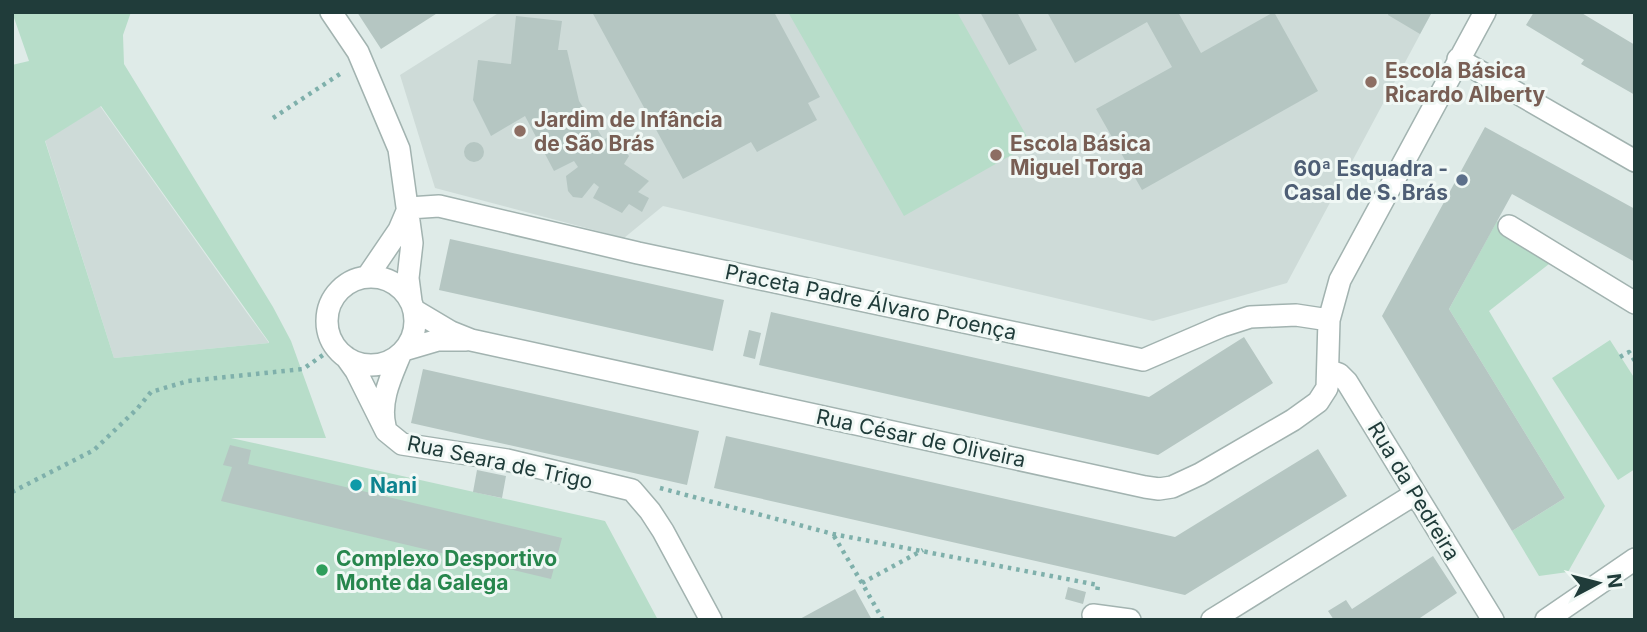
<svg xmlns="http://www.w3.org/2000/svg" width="1647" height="632" viewBox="0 0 1647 632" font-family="Inter,sans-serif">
	<rect width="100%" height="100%" fill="#dfebe8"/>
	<path fill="#cedbd8" d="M500,12H1432L1287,283L1153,321L663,206L624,238L435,188L400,75Z
		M100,106L247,313L269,343L114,358L45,140Z"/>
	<path fill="#b7ddc9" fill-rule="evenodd" d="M12,12H131L123,35L124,64L273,307L291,341L326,438H231L605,521L658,620H12V65L29,61ZM101,106L269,342V343L114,358L45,141Z
		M788,12H957L1031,144L904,216Z
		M1497,221L1558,257L1489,311L1605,506L1568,572L1539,576L1512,531L1565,498L1449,309Z
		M1610,340L1635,379V469L1618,480L1552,378Z"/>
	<path fill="#b5c6c2" d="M357,12H439L381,49Z
		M592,12H774L820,97L808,103L817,120L757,152L751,142L683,179Z
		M980,12H1017L1037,50L1009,65Z
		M1047,12H1178L1201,53L1274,12L1318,91L1142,190L1096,109L1172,67L1147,22L1075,63Z
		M1389,12H1432L1420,34L1388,15Z
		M1534,12H1580L1635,45V95L1581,64L1584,60L1526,25Z
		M516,16L562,21L558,50H567L579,101L604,140L611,134L629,156L624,164L649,181L638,192L649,198L642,212L629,204L622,213L593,198L599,187L594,183L582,198L573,197L568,191L566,176L578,167L574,161L554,171L525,116L491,136L473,100L478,60L511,64Z
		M1485,127L1635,209V262L1512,194L1449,309L1565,498L1512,531L1382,316Z
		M464 152a10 10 0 1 1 20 0a10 10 0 1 1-20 0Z
		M450,239L724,300L713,351L439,290Z
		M771,312L1149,397L1244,337L1273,383L1158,455L759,365Z
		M749,330L761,333L755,359L743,356Z
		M423,369L699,431L687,485L411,423Z
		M726,436L1175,537L1318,449L1347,496L1185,595L714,488Z
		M230,445L251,450L248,464L562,538L551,579L221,501L232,467L223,465Z
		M477,470L506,476L502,498L473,492Z
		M1433,556L1457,593L1417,620H1334L1328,611L1346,600L1352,609Z
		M1068,587L1086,592L1083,604L1065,599Z
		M855,589L872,620H798Z"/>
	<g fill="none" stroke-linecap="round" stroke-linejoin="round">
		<defs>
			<path id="minor" d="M331,12L358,52L399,149L412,243L408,278L411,301
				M1458,59L1635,161
				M409,208L439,206L638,253L1143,360L1222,326L1250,317L1296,315L1329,320
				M1509,226L1635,303
				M367,277L399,230L408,209
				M327 321a44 44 0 1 1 88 0a44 44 0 1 1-88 0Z
				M414,310L451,332L471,340L1145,487L1159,489L1172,487L1200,474L1293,420L1318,402L1327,388L1329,320L1340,280L1485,12
				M404,350L438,340H466
				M346,357L356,371L386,431L402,444L507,460L632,490L650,511L663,531L711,620
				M1328,370L1339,374L1347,382L1493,620
				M385,426C379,401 391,377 400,355
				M1093,615L1130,620
				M1212,620L1415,494
				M1546,620L1635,559"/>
		</defs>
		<use href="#minor" stroke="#a2b3b0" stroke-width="24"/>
		<path stroke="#7fb0ab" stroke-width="4.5" stroke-dasharray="3.5 5" stroke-linecap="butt" d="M273,118L343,72
			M1620,357L1629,352L1635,361
			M660,488L833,534L1098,585L1097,593
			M12,492L94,450L137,409L151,392L188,381L303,369L323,355
			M834,536L862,583
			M883,620L862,583L923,550"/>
		<use href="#minor" stroke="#fff" stroke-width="21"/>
	</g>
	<g fill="#8d6e63" stroke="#f0f8f5" stroke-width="2.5">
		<circle cx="1371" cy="82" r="7"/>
		<circle cx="520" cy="131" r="7"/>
		<circle cx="996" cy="155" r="7"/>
	</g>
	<circle fill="#5c6f8a" stroke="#f0f8f5" stroke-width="2.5" cx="1462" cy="180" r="7"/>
	<circle fill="#0f9aa8" stroke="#f0f8f5" stroke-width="2.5" cx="356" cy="485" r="7"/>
	<circle fill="#2e9e5b" stroke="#f0f8f5" stroke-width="2.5" cx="322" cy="570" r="7"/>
	<g text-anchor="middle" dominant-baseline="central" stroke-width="6" stroke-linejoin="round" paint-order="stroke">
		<g font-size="21" font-weight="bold" fill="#785e54" stroke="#f0f8f5" text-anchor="start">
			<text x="1385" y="70">Escola Básica<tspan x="1385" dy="24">Ricardo Alberty</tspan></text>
			<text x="534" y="119">Jardim de Infância<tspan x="534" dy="24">de São Brás</tspan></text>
			<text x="1010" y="143">Escola Básica<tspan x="1010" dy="24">Miguel Torga</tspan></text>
		</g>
		<g font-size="21" font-weight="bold" fill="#4e5e75" stroke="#f0f8f5" text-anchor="end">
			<text x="1448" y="168">60ª Esquadra -<tspan x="1448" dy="24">Casal de S. Brás</tspan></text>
		</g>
		<g font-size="21" fill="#203c3a" stroke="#f0f8f5">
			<text transform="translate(871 302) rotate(12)">Praceta Padre Álvaro Proença</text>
			<text transform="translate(921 438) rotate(12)">Rua César de Oliveira</text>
			<text transform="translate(500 462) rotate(12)">Rua Seara de Trigo</text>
			<text transform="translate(1414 491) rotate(59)">Rua da Pedreira</text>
		</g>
		<g font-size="21" font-weight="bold" fill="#0d838f" stroke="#f0f8f5" text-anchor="start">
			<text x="370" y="485">Nani</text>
		</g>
		<g font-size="21" font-weight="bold" fill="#27864d" stroke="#f0f8f5" text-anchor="start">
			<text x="336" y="558">Complexo Desportivo<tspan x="336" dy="24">Monte da Galega</tspan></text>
		</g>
	</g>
	<rect width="1647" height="632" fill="none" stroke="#203c3a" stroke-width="28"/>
	<g transform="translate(1598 583) rotate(83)" stroke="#f0f8f5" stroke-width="5" paint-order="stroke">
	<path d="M0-5L12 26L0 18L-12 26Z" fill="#203c3a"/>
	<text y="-10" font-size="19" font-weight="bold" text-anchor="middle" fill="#203c3a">N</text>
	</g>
</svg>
